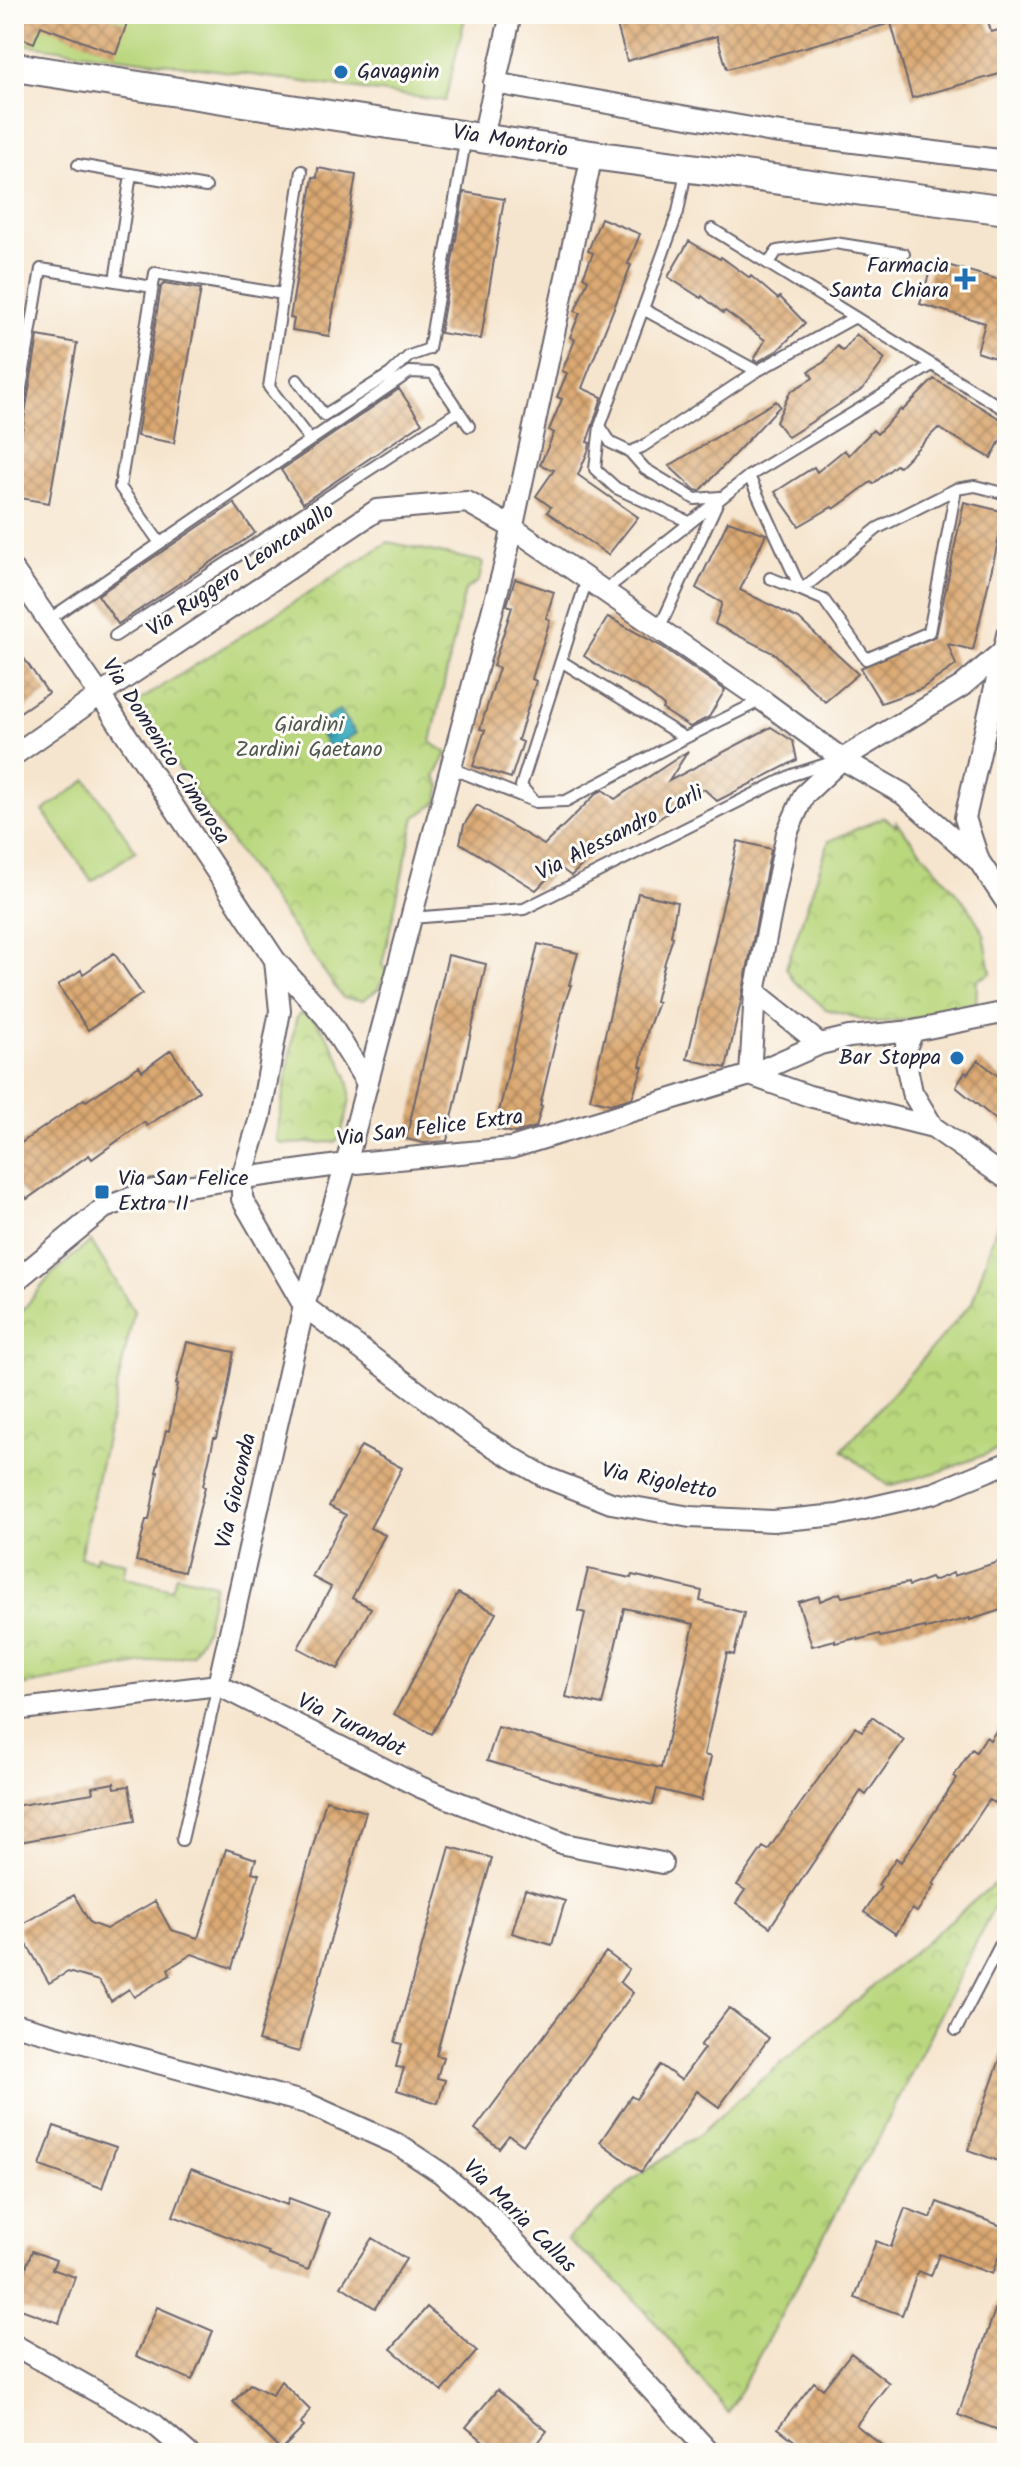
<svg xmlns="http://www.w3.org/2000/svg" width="1021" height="2467" viewBox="0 0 1021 2467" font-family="Kalam,sans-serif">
	<defs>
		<pattern id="park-crowns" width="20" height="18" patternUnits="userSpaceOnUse" patternTransform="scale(2)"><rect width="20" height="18" fill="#b9d77d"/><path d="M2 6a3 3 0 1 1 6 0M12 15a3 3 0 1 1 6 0" fill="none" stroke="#9fb86d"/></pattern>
		<pattern id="water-ripples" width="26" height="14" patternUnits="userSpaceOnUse" patternTransform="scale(2)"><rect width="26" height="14" fill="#3daabd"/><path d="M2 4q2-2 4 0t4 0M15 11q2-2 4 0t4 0" fill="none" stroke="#338a9b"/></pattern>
		<pattern id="building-cross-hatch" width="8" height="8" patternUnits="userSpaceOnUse" patternTransform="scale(2)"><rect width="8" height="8" fill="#dba972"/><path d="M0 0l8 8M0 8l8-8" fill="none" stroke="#b1895f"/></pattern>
	</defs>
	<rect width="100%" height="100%" fill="#fdfcf7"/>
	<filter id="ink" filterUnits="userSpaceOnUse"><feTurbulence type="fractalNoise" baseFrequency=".0125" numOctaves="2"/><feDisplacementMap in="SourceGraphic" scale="16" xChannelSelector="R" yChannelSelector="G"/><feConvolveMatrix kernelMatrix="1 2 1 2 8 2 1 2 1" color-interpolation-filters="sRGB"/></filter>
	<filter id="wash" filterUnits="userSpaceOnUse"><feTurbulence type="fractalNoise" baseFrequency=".006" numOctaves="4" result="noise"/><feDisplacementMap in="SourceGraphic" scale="32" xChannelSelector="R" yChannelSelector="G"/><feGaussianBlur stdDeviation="1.8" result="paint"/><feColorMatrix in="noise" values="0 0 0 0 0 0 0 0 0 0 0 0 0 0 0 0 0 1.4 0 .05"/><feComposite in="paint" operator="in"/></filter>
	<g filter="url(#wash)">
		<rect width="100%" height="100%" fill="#f6e5ce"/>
		<path fill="url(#park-crowns)" stroke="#6e7c5c" stroke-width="2" d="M388,542L483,562L479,581L465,590L431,742L447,753L435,777L441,786L437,803L415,817L382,965L387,972L378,989L363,1000L343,998L133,705Z
			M884,817L896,826V822L968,906L984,934L991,973L977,980L976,1011L876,1023L826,1009L793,980L786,968L829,841Z
			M308,1013C325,1030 351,1070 350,1095C350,1109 343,1125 340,1138L334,1142L283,1144L277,1140V1134L296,1019L300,1014Z
			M1007,1211V1446L945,1470L888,1486L842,1450L972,1303L997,1225Z
			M91,1241L134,1311L80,1557L95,1561L97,1556L126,1563L123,1577L172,1589L176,1575L215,1584L205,1631L192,1654L21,1686L14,1682V1321L51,1275Z
			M1007,1873V1880L877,2142L863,2163L728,2413L655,2322L622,2286L567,2239L633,2180L701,2133L732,2105Z"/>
		<path fill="#b9d77d" stroke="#6e7c5c" stroke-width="2" d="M14,14H466L445,101L14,43Z
			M87,780L136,851L92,881L43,811Z"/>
		<path fill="url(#water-ripples)" stroke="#30667c" stroke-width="2" d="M339,710L356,733L331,750L315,727Z"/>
		<g id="blocks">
			<path fill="url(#building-cross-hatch)" d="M14,14H102L127,23L116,54L41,26L34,43L14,35Z
				M614,14H986L991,32L1007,28V72L912,98L891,23L727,69L717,36L627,61Z
				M318,168L356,175L329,336L292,330L294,319L290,318L313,177L317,178Z
				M464,192L504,199L481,339L440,333Z
				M601,218L640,234L628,264L631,265L582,388L602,397L587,442L590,443L589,449L578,475L638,517L608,555L547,512L551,507L536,496L554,470L540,465L554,433L549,430L562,399L557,397L567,373L562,371L575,340L570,337L580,313L575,311L588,280L583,277L593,253L588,251Z
				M689,241L720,259L721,257L750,278L751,276L778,299L780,297L805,323L778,350L757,362L754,360L765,340L725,311L723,313L702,296L701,298L668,277Z
				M933,261L1007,282V362L977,352L985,323L920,304Z
				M164,283L201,289L174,443L137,436L161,287Z
				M856,334L885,359L863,389L788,437L776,422L790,392L813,378L809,371L824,362L837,346L843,351Z
				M38,336L77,343L49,503L14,497V454L17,437L22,431Z
				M934,379L1007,423V428L991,458L938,428L899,467L896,465L873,484L871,482L834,509L832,507L799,526L775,492L814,467L817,472L844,450L849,455L873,430L877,434L901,409L902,411Z
				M399,389L422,423L303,503L281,470Z
				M776,401L780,406L700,491L695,490L669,466Z
				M964,502L1005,512L973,650L948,644L956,665L921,689L881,703L860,668L936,636Z
				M234,503L255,533L118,624L98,595Z
				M728,521L766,534L740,590L799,619L858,674L825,702L775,654L715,624L722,603L696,588Z
				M515,579L554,592L546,618L550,620L532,679L536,681L518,740L523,742L511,778L473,766L485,730L480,729L499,668L493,666L512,607L507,605Z
				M608,617L661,646L725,690L709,717L690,727L662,709L664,706L644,690L609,673L584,656Z
				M14,644L48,693L14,716Z
				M771,727L793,741L797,760L717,801L704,789L639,832L626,822L571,876L559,867L536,890L460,843L464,825L477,805L544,845L597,793L603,790L615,799L688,751L669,781Z
				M738,841L771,849L741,1001L726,1068L687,1059Z
				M638,893L677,902L671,936L673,937L665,962L655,1001L658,1002L648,1029L640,1066L643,1067L632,1098L610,1104L590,1099Z
				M538,944L578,953L569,985H571L564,1005L540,1106H542L536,1127L515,1133L495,1129Z
				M114,953L142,994L88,1030L58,985L81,970L83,974Z
				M448,955L486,964L447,1141L424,1143L406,1139Z
				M171,1050L199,1091L147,1126L144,1122L92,1159L89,1155L27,1199L14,1181V1148L84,1099L86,1101L139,1066L142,1071Z
				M978,1060L1007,1083V1129L956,1087L965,1072L967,1074Z
				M187,1342L234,1352L226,1398L216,1438H214L203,1486L205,1487L184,1572L136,1561L146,1520H149L158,1472H156L166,1430L169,1431L178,1384H176Z
				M361,1446L402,1468L370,1528L385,1535L352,1598L371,1608L338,1669L298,1648L331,1587L312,1577L346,1515L329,1506Z
				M1007,1559V1608L970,1620V1618L926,1629L925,1627L880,1637L879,1634L858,1640L857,1638L835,1643V1640L812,1646L798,1602L819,1596L820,1601L840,1593L842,1597L908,1583L909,1586L931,1578L933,1581L953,1573L954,1576Z
				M588,1569L631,1578L632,1575L702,1591L700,1601L744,1613L734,1655L727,1653L704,1755L711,1757L701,1800L657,1789L653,1805L573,1786L487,1761L498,1727L584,1751L661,1768L694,1624L624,1608L602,1705L566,1697L585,1613L578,1611Z
				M458,1593L496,1613L432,1734L394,1714Z
				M1007,1715V1784L994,1803L989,1800L933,1884L935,1885L917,1912L912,1909L896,1934L864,1912L881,1887L878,1885L896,1858L901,1862L957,1778L954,1776L972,1749L976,1752L986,1737L990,1740Z
				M872,1717L904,1740L866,1795L861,1791L770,1927L736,1903L745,1890L737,1885L763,1847L768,1850L855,1727L862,1731Z
				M114,1783L115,1788L129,1786L135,1821L14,1843V1806L93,1793L92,1787Z
				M326,1800L366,1812L299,2052L258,2041Z
				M450,1847L492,1858L436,2055L443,2057L437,2078L445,2080L438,2103L397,2090L404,2068L396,2067L402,2044L395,2042Z
				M226,1849L256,1859L252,1872L259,1874L232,1968L192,1954L168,1969L170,1975L134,1997L129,1989L111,2001L99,1981L68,1972L49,1983L17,1927L74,1895L90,1923L106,1929L155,1901L171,1930L198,1938Z
				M525,1889L565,1901L552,1945L512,1933Z
				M606,1952L629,1969L620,1982L633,1993L523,2145L509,2135L499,2148L475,2129Z
				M729,2008L769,2038L719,2107L697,2091L641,2172L600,2142L631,2096L636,2099L660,2065L681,2080L704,2048L700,2046Z
				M1004,2048H1007V2164L968,2150Z
				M54,2126L116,2147L102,2188L40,2166Z
				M191,2169L287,2205L289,2198L329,2213L308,2270L268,2255L269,2252L173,2216Z
				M937,2202L1007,2228V2234L992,2274L939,2254L931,2276L918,2271L902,2315L855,2298L876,2241L891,2247L905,2208L931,2218Z
				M372,2238L406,2259L375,2308L341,2286Z
				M32,2251L56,2260L52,2269L75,2277L59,2323L15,2307L22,2289L18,2288Z
				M1005,2282L1007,2283V2416L1001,2431L958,2415Z
				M157,2307L213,2331L192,2380L136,2356Z
				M427,2307L477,2351L442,2392L391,2349Z
				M851,2353L889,2383L856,2425L892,2453H810L778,2428L814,2382L823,2389Z
				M281,2381L310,2410L301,2424L304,2427L281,2450L233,2402L250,2384L272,2395Z
				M497,2390L547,2431L530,2453H498L466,2427Z"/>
		</g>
	</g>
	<g filter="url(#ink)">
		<use href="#blocks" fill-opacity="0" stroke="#6c666e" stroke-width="2"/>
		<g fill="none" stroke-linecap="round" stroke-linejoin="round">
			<defs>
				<path id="lane" d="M78,165L206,187
					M302,171L269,387L310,440
					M686,171L678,212L643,309L757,371L855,317
					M712,229L1007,411
					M769,263L777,251L835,243L904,254
					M115,281L131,174
					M643,309L600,426L611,443L630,452L642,447L757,371
					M297,380L324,415L390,374L409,356L429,349L466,136
					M600,426L595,469L616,488L689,522
					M14,430L41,269L153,287
					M630,452L645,469L695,499L720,497L659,629
					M749,476L801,590L824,600L866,659L929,632L956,489L975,486L1007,494
					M160,543L120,487L155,273L283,294
					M770,578L801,590L878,528L956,489
					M604,591L749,476L932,365
					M48,620L410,372L433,373L469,426
					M115,636L459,411
					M561,661L685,738
					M451,768L536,802L566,801L685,738L762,700
					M534,801L521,786L587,579
					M411,918L524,909L792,775L832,762
					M182,1840L218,1685
					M956,2030L1007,1932"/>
				<path id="street" d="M494,83L773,132L1007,161
					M483,137L511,14
					M14,571L100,695L275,960L326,1017L367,1083
					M14,755L100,695L377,510L467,502L513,528L762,700L842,759L903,794L979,861L1007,903
					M979,861L965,818L1007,635
					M275,960L280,1011L260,1118L242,1177V1199L304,1306L476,1436L545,1477L611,1503L690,1517L773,1521L838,1515L934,1493L1007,1463
					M755,992L820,1044
					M913,1031L904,1053L912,1092L933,1127
					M750,1075L755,992L787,833L804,795L842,759L962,686L1003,651
					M750,1075L809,1096L933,1127L1007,1179
					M14,1282L104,1208L149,1191L346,1164L511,1148L750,1075L820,1044L849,1037L913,1031L1007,1012
					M218,1685L304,1306L346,1164L505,563L592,155
					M14,1710L218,1685L420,1787L564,1844L662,1863
					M14,2024L306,2103L397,2144L441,2173L488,2213L710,2453
					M14,2345L154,2424L188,2453"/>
				<path id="secondary" d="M14,67L592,155L1007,210"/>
			</defs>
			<use href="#lane" stroke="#6c666e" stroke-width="14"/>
			<use href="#street" stroke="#6c666e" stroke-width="24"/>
			<use href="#secondary" stroke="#6c666e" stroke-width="32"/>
			<use href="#lane" stroke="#fff" stroke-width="10"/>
			<use href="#street" stroke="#fff" stroke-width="20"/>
			<use href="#secondary" stroke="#fff" stroke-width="28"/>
		</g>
	</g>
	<g fill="#1f6fb2" stroke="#fdfcf7" stroke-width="3">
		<circle cx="341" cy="72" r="8"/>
		<path d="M961 267h8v8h8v8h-8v8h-8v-8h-8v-8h8z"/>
		<circle cx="957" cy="1058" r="8"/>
		<rect x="94" y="1184" width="16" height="16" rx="4"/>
	</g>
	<g text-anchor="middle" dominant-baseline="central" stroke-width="6" stroke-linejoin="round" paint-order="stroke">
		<g font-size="22" fill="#22223b" stroke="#fdfcf7" text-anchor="start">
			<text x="357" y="72">Gavagnin</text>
			<text x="949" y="266" text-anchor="end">Farmacia<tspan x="949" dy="25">Santa Chiara</tspan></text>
			<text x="941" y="1058" text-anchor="end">Bar Stoppa</text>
			<text x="118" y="1179">Via San Felice<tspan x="118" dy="25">Extra II</tspan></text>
		</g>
		<g font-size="22" fill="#22223b" stroke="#fdfcf7">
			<text transform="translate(510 142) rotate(9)">Via Montorio</text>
			<text transform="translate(241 571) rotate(-34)">Via Ruggero Leoncavallo</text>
			<text transform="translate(165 752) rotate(57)">Via Domenico Cimarosa</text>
			<text transform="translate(620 834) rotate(-27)">Via Alessandro Carli</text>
			<text transform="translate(430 1129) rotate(-7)">Via San Felice Extra</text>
			<text transform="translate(659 1482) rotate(11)">Via Rigoletto</text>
			<text transform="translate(237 1491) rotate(-77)">Via Gioconda</text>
			<text transform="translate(351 1726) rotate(26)">Via Turandot</text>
			<text transform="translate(519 2217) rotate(45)">Via Maria Callas</text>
		</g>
		<g font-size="22" fill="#4f584f" stroke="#fdfcf7">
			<text x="309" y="725">Giardini<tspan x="309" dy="25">Zardini Gaetano</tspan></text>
		</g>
	</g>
	<rect width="1021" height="2467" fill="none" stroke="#fdfcf7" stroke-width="48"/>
</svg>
